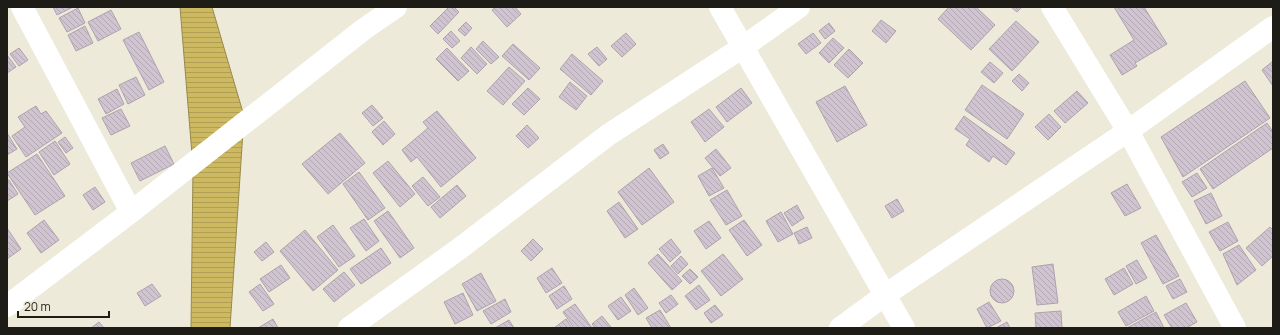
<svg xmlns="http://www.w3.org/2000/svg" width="1280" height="335" viewBox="0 0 1280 335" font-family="Manrope,sans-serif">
	<defs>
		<pattern id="water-rules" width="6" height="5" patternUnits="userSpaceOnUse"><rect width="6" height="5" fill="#cdb961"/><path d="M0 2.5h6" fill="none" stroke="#b09e54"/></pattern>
		<pattern id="building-back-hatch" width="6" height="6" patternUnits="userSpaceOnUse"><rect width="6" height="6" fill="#d1c4d1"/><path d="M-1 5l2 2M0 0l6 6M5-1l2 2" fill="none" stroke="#b3a8b3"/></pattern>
	</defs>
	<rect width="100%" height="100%" fill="#edead9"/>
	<path fill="url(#water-rules)" stroke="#988a4b" d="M180,7H212L244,116L230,328H191L193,167Z"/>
	<path fill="url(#building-back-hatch)" stroke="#aea2ae" d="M53,7H73L57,15Z
		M449,7H454L459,12L438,34L430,26Z
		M496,7H515L521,14L507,27L492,10Z
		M949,7H976L995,25L971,50L938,19Z
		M1011,7H1022L1017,12Z
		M1114,7H1144L1167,44L1135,63L1137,66L1122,75L1110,55L1134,40Z
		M78,8L85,23L67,32L59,18Z
		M111,10L121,29L98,41L88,22Z
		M881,20L896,31L886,43L872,31Z
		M1016,21L1039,42L1012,71L989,49Z
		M466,22L472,28L465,36L458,30Z
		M829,23L835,31L825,39L819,31Z
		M85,26L93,43L76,51L68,35Z
		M451,31L460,41L452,48L443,39Z
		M139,32L164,82L149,90L123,40Z
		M626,33L636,44L622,57L611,46Z
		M813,33L821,43L806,54L798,44Z
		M833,38L844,48L829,63L819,53Z
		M483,41L499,57L491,64L476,49Z
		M513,44L540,68L529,80L502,56Z
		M471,47L487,64L477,74L461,58Z
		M597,47L607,59L599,66L588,54Z
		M19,48L28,60L19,66L10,54Z
		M447,48L469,71L458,81L436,59Z
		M849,49L863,63L848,78L834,65Z
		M572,54L603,81L591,95L560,69Z
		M7,55L16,67L7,73Z
		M1273,61V86L1262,70Z
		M990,62L1003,73L994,83L981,72Z
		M509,67L525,81L503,105L487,91Z
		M1019,74L1029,83L1022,91L1012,81Z
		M136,77L145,95L128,104L119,85Z
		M1245,81L1270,118L1183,177L1161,137Z
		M570,82L587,96L576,110L559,97Z
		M982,85L1024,114L1007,139L965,110Z
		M845,86L867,125L837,142L816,102Z
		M528,88L540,99L524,115L512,104Z
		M741,88L752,103L727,122L716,107Z
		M117,89L124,104L106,114L98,99Z
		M1077,91L1088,103L1065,123L1054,111Z
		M372,105L383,118L373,126L362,113Z
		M36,106L41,114L46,111L62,133L26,157L12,136L25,127L18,117Z
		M121,109L130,126L111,135L102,118Z
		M709,109L724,127L705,142L691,122Z
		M437,111L476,158L441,187L417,157L411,162L402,150L428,128L423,122Z
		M1049,114L1061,127L1048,140L1035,127Z
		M964,116L1015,153L1006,165L993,156L989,162L966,145L970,139L955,129Z
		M384,121L395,134L383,145L372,132Z
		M1267,123L1273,132V148L1213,189L1200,169Z
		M527,125L539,138L528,148L516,136Z
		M7,133L17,149L7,155Z
		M340,133L365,163L328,194L302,164Z
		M65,137L73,148L66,153L58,142Z
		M55,141L70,164L54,175L39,152Z
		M663,144L669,153L660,159L654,150Z
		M165,146L174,164L140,181L131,163Z
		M716,149L731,168L720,176L705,158Z
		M37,154L65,196L35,215L7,173Z
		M388,161L415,194L400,207L373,173Z
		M649,168L674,202L642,225L618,192Z
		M712,168L724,188L709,196L698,176Z
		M359,172L385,208L368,220L343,184Z
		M1197,173L1207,188L1192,197L1182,182Z
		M423,177L440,197L428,206L412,186Z
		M9,180L18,194L7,201V181Z
		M1127,184L1141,208L1125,216L1111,193Z
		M457,185L466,196L440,218L431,207Z
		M95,187L105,202L93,210L83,195Z
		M727,190L742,216L726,225L710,200Z
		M1211,193L1222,216L1206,224L1194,201Z
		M897,199L904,211L892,218L885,206Z
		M619,202L638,229L625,238L607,211Z
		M797,205L804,218L792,226L784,213Z
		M388,211L414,248L400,258L374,221Z
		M781,212L793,234L778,242L766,221Z
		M364,219L379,241L366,251L350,228Z
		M44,220L59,240L41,253L27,233Z
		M744,220L762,245L747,256L729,230Z
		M709,221L721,238L706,249L694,231Z
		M1228,222L1238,241L1220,251L1209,232Z
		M333,225L355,256L339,267L317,237Z
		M807,227L812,238L799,244L794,233Z
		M1270,227L1273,230V256L1262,266L1246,248Z
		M7,228L21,249L7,259Z
		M305,230L338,270L313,291L280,251Z
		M1156,235L1179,276L1163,284L1141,243Z
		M533,239L543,249L531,261L521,251Z
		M671,239L681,252L670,262L659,249Z
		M266,242L274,252L262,261L254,252Z
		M1239,245L1256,270L1237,285L1223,254Z
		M381,248L391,263L361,284L350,269Z
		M658,254L682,281L672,290L648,263Z
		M723,254L743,279L721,296L701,271Z
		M681,256L688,264L678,274L671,266Z
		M1137,260L1147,278L1136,284L1126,266Z
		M1053,264L1058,303L1037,305L1032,267Z
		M281,265L290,278L269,292L260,279Z
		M552,268L562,283L546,293L537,278Z
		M1124,268L1133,284L1114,295L1105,279Z
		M690,269L698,277L690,284L682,276Z
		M344,272L355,285L334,302L323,289Z
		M481,273L496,301L477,311L462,284Z
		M990 291a12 12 0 1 1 24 0a12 12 0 1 1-24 0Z
		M1180,279L1187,292L1173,299L1166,286Z
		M152,284L161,296L145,306L137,293Z
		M260,284L274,304L263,311L249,292Z
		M699,285L710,300L696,310L685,296Z
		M564,286L572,299L557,309L549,296Z
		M634,288L648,308L638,315L625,295Z
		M463,293L473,315L455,324L444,302Z
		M671,295L678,304L666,313L659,303Z
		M1146,296L1154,311L1126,326L1118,312Z
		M621,297L631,311L618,320L608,306Z
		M505,299L511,312L491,324L483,311Z
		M989,302L1001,321L987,328L977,309Z
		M1186,303L1197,322L1186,328H1172L1164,315Z
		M575,304L592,328H574L563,312Z
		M715,305L723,315L711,323L704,313Z
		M660,310L671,328H652L646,318Z
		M1061,311L1062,328H1036L1035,313Z
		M1156,312L1164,328H1127Z
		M602,316L611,327L610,328H595L592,324Z
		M273,319L278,328H258Z
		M566,319L572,328H554Z
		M509,320L514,328H495Z
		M99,322L104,328H91Z
		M1007,322L1010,328H996Z"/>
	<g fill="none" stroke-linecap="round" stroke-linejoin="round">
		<path stroke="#fff" stroke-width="22" d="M22,7L131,212
			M720,7L904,328
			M1052,7L1128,131L1235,328
			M7,306L131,212L364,29L396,7
			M349,328L459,249L608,135L743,47L799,7
			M840,328L885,295L1128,131L1273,27"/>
	</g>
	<rect width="1280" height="335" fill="none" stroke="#1e1c17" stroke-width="16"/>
	<path d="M18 311v6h91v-6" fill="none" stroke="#1e1c17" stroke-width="2"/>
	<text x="24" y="311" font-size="12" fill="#1e1c17" stroke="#edead9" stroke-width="3" paint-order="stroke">20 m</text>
</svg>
